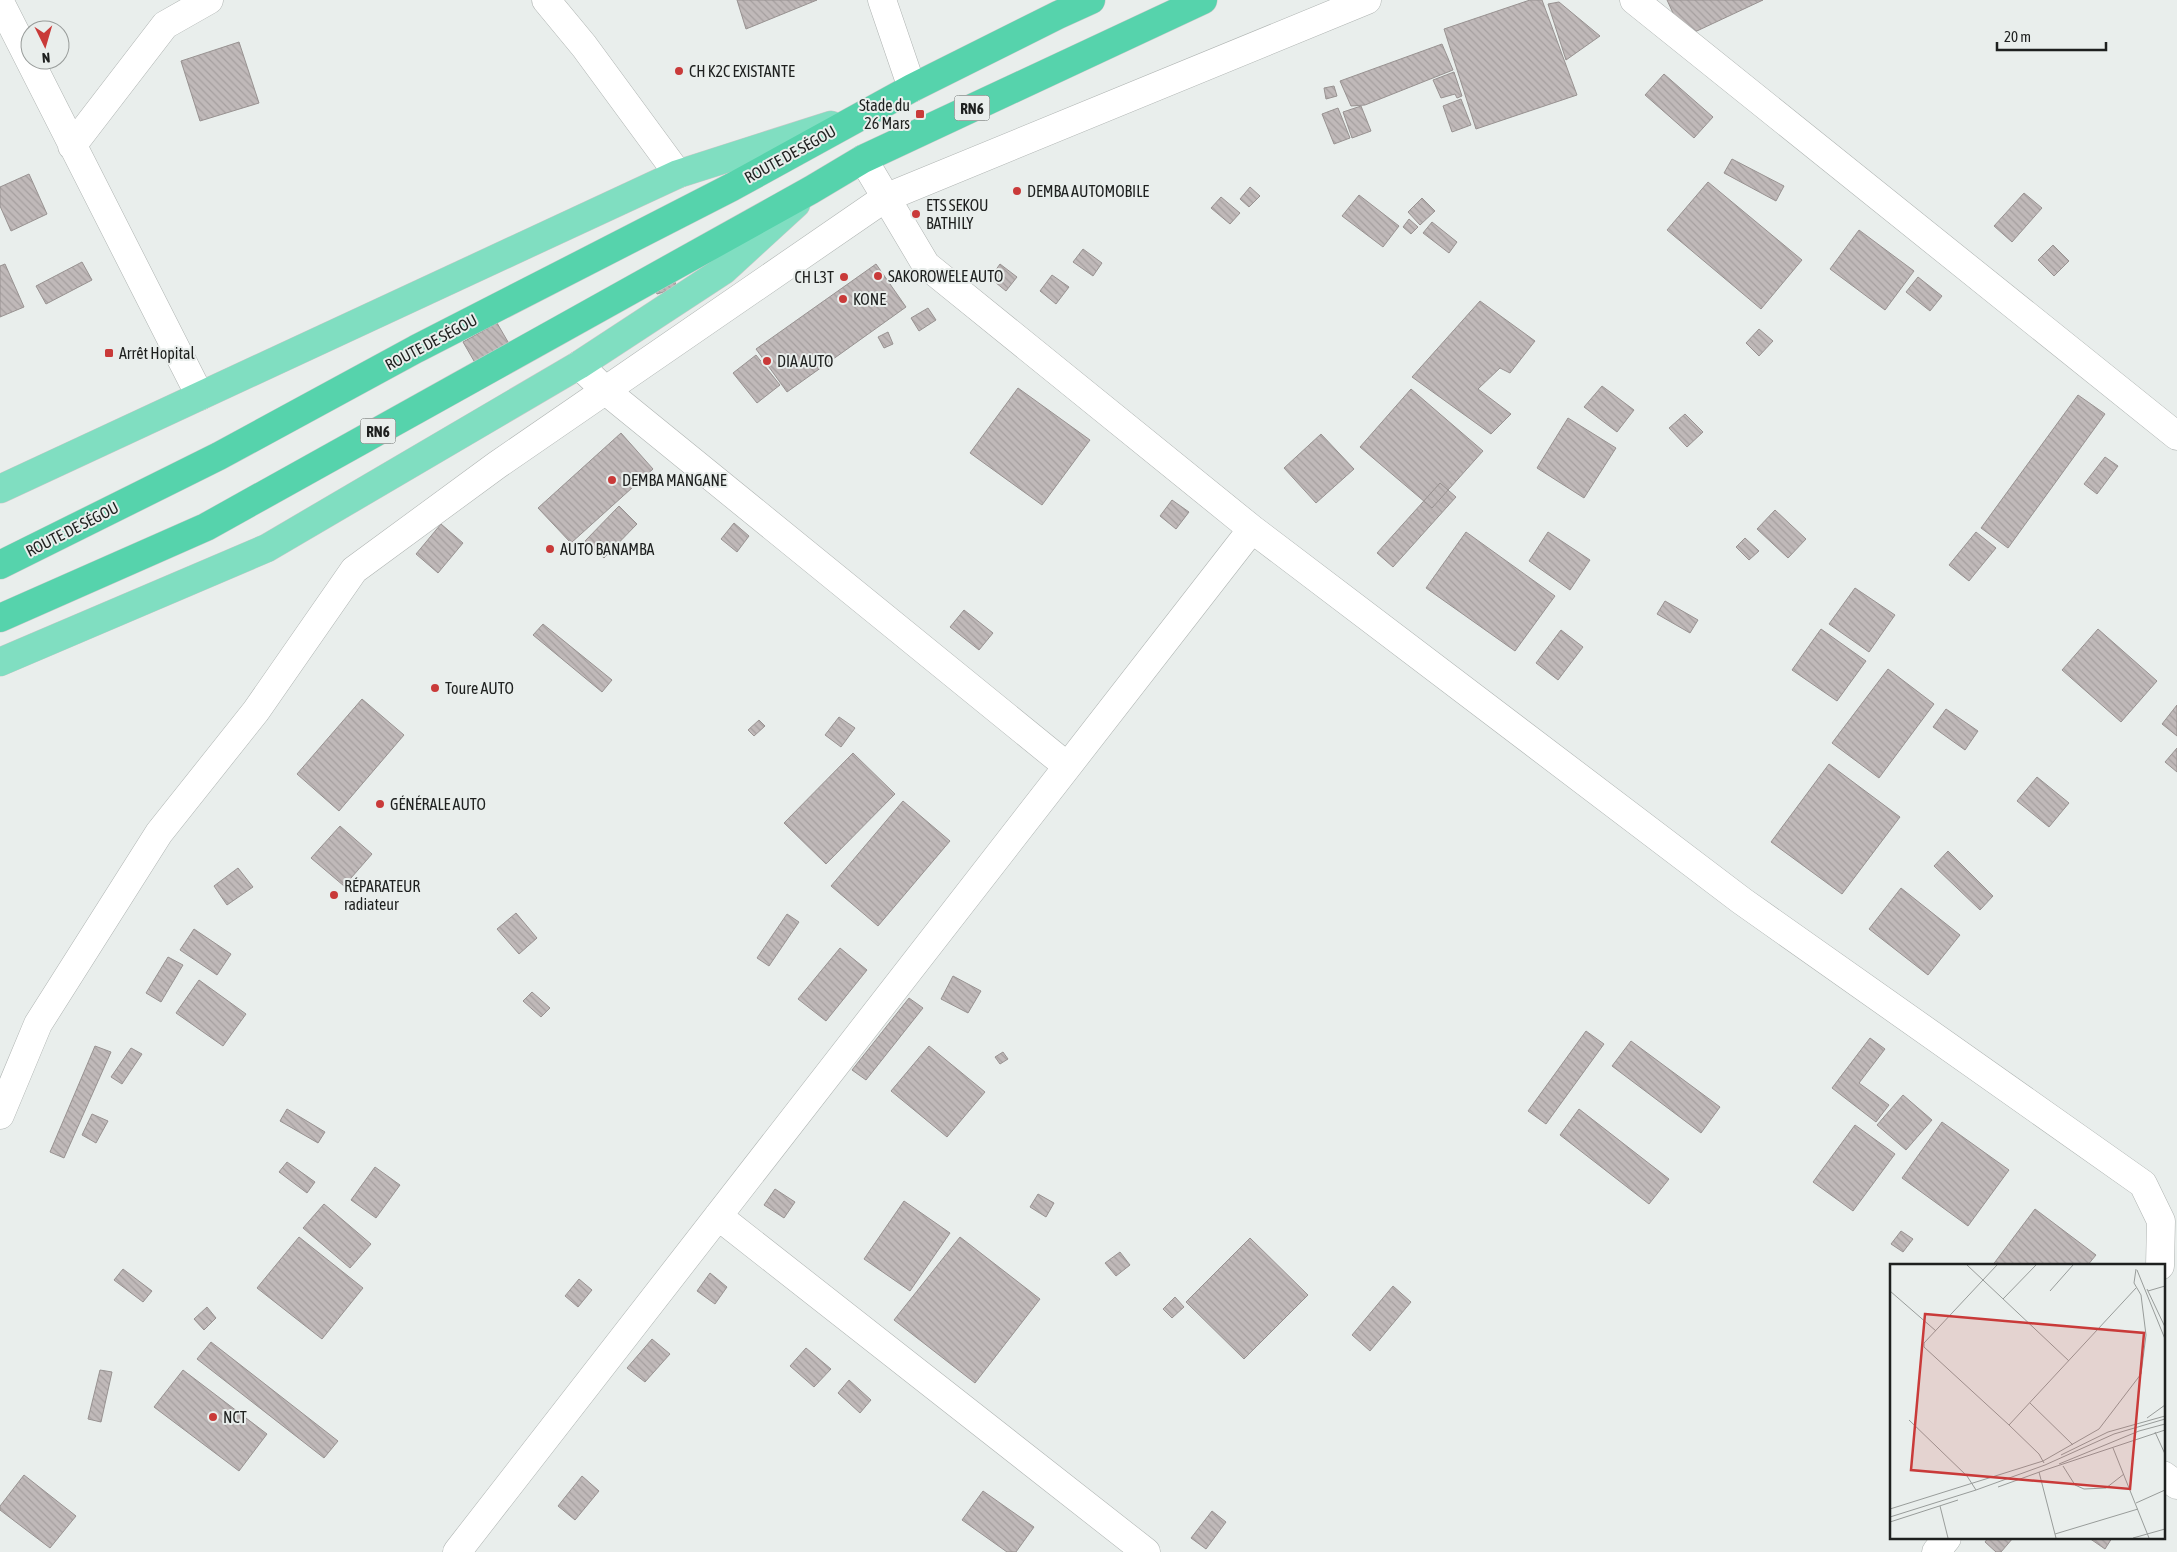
<svg xmlns="http://www.w3.org/2000/svg" width="2177" height="1552" viewBox="0 0 2177 1552" font-family="'Asap Condensed',sans-serif">
	<defs>
		<pattern id="building-back-hatch" width="6" height="6" patternUnits="userSpaceOnUse" patternTransform="scale(1.25)"><rect width="6" height="6" fill="#c0b9b9"/><path d="M-1 5l2 2M0 0l6 6M5-1l2 2" fill="none" stroke="#a59f9f"/></pattern>
	</defs>
	<rect width="100%" height="100%" fill="#e9eeec"/>
	<path fill="url(#building-back-hatch)" stroke="#989291" d="M737,0H817L746,29Z
		M1530,0H1542L1577,95L1476,129L1444,29Z
		M1667,0H1763L1684,37Z
		M1559,2L1600,36L1566,60L1548,4Z
		M239,42L259,103L200,121L181,61Z
		M1442,44L1453,70L1365,105L1351,106L1340,81Z
		M1454,72L1462,96L1457,98L1455,94L1441,98L1433,80Z
		M1664,74L1713,117L1694,138L1645,95Z
		M1334,86L1337,96L1326,99L1324,88Z
		M1461,99L1471,125L1452,132L1443,106Z
		M1361,106L1371,131L1352,138L1343,112Z
		M1338,108L1350,138L1334,144L1322,114Z
		M1732,159L1784,186L1776,201L1724,173Z
		M29,174L47,214L11,231L0,206V187Z
		M1708,182L1802,260L1761,309L1667,230Z
		M1250,187L1260,196L1249,207L1240,199Z
		M2024,193L2042,208L2012,242L1994,226Z
		M1359,195L1399,226L1383,247L1342,216Z
		M1221,197L1240,213L1230,224L1211,208Z
		M1422,198L1435,211L1420,225L1408,212Z
		M1409,219L1418,227L1411,234L1403,227Z
		M1432,222L1457,242L1449,253L1423,233Z
		M1859,230L1914,271L1885,310L1830,269Z
		M2053,245L2069,261L2054,276L2038,260Z
		M1083,249L1102,263L1093,276L1073,262Z
		M82,262L92,280L46,304L36,286Z
		M5,264L24,307L0,317V266Z
		M876,264L906,307L787,392L756,349Z
		M1000,264L1017,277L1006,291L990,278Z
		M672,274L677,288L657,294L652,280Z
		M1052,275L1069,287L1056,304L1040,291Z
		M1918,277L1942,296L1930,311L1906,292Z
		M1480,301L1535,341L1510,373L1500,368L1478,389L1511,414L1491,434L1412,377Z
		M928,308L936,320L919,331L911,318Z
		M497,323L515,354L481,373L463,342Z
		M1759,329L1773,341L1759,356L1746,343Z
		M888,332L893,344L884,348L878,337Z
		M756,355L780,385L757,403L733,373Z
		M1602,386L1634,410L1617,432L1584,407Z
		M1018,388L1090,440L1042,505L970,453Z
		M1411,389L1483,451L1432,508L1360,447Z
		M2078,395L2105,414L2008,548L1981,528Z
		M1685,414L1703,432L1687,447L1669,428Z
		M1568,418L1616,448L1584,498L1537,468Z
		M621,433L653,469L571,543L538,508Z
		M1321,434L1354,469L1316,503L1284,468Z
		M2105,457L2118,466L2097,494L2084,484Z
		M1440,483L1456,497L1393,567L1377,553Z
		M1172,500L1189,512L1176,529L1160,516Z
		M619,506L637,524L604,558L585,541Z
		M1775,510L1806,539L1788,558L1757,529Z
		M734,523L749,536L737,552L721,539Z
		M441,524L463,543L438,573L416,554Z
		M1466,532L1555,596L1515,651L1426,588Z
		M1548,532L1590,560L1570,590L1529,561Z
		M1976,532L1996,548L1969,581L1949,565Z
		M1745,538L1759,551L1749,560L1736,547Z
		M1855,588L1895,615L1869,652L1829,624Z
		M1665,601L1698,620L1690,633L1657,614Z
		M964,610L993,633L979,650L950,627Z
		M543,624L612,680L602,692L533,635Z
		M1821,629L1866,661L1837,701L1792,670Z
		M2098,629L2157,681L2121,722L2062,670Z
		M1561,630L1583,647L1558,680L1536,663Z
		M1888,669L1934,704L1879,778L1832,743Z
		M362,699L404,735L339,811L297,774Z
		M2177,705V736L2162,724Z
		M1946,709L1978,731L1965,750L1933,727Z
		M839,717L855,728L841,747L825,735Z
		M759,720L765,726L754,736L748,730Z
		M2177,748V772L2165,762Z
		M853,753L895,794L826,864L784,823Z
		M1829,764L1900,817L1842,894L1771,842Z
		M2037,777L2069,803L2049,827L2017,801Z
		M903,801L950,841L878,926L831,886Z
		M340,826L372,854L344,886L311,858Z
		M1948,851L1993,896L1980,910L1934,866Z
		M238,868L253,887L227,905L214,886Z
		M1901,888L1960,935L1928,975L1869,929Z
		M516,913L537,938L519,954L497,929Z
		M787,914L799,922L769,966L757,958Z
		M194,929L231,954L217,975L180,950Z
		M840,948L867,970L826,1021L798,999Z
		M168,957L183,965L161,1002L146,993Z
		M953,976L981,991L968,1013L941,999Z
		M199,980L246,1014L223,1046L176,1013Z
		M532,992L550,1008L541,1017L523,1001Z
		M909,998L923,1008L866,1080L852,1070Z
		M1586,1031L1604,1044L1546,1124L1528,1111Z
		M1870,1038L1885,1049L1859,1083L1889,1105L1876,1122L1832,1088Z
		M1631,1041L1720,1107L1701,1133L1612,1066Z
		M95,1046L111,1052L64,1158L50,1152Z
		M929,1046L985,1092L947,1137L891,1091Z
		M131,1048L142,1054L122,1084L111,1077Z
		M1003,1052L1008,1059L1000,1064L995,1057Z
		M1903,1095L1932,1120L1906,1150L1877,1125Z
		M287,1109L325,1132L318,1143L280,1121Z
		M1579,1109L1669,1179L1649,1204L1560,1135Z
		M92,1114L108,1121L96,1143L82,1135Z
		M1942,1122L2009,1170L1968,1226L1902,1178Z
		M1855,1125L1895,1154L1853,1211L1813,1182Z
		M287,1162L315,1182L307,1193L279,1172Z
		M375,1167L400,1185L376,1218L351,1200Z
		M775,1189L795,1202L784,1218L764,1205Z
		M1038,1194L1054,1203L1046,1217L1030,1207Z
		M904,1201L950,1233L910,1291L864,1259Z
		M324,1204L371,1244L350,1268L303,1228Z
		M2035,1209L2096,1255L2087,1266H1992Z
		M1901,1231L1913,1239L1903,1252L1891,1244Z
		M299,1237L363,1288L322,1339L257,1288Z
		M960,1237L1040,1299L975,1383L894,1320Z
		M1250,1238L1308,1295L1244,1359L1186,1302Z
		M1120,1252L1130,1265L1116,1276L1105,1263Z
		M123,1269L152,1291L143,1302L114,1280Z
		M710,1273L727,1287L715,1304L697,1291Z
		M579,1279L592,1290L578,1307L565,1296Z
		M1393,1286L1411,1302L1370,1351L1352,1335Z
		M1175,1297L1184,1307L1172,1318L1163,1309Z
		M207,1307L216,1318L204,1330L194,1319Z
		M652,1339L670,1354L645,1382L627,1368Z
		M211,1342L338,1441L324,1458L197,1359Z
		M806,1348L831,1369L814,1387L790,1366Z
		M100,1370L112,1372L101,1422L88,1419Z
		M183,1370L267,1434L239,1471L154,1407Z
		M849,1380L871,1400L860,1413L838,1393Z
		M24,1475L76,1516L50,1548L0,1510V1506Z
		M582,1476L599,1491L575,1520L558,1506Z
		M983,1491L1034,1527L1016,1552H1007L962,1520Z
		M1212,1511L1226,1522L1206,1549L1191,1538Z
		M1988,1538H2013L2001,1552H1996L1985,1542Z
		M2089,1538H2112L2105,1549Z"/>
	<g fill="none" stroke-linecap="round" stroke-linejoin="round">
		<defs>
			<path id="minor" d="M546,0L584,46L678,174
				M882,0L912,88
				M1634,0L2177,436
				M0,2L200,396
				M72,146L165,25L209,0
				M863,159L926,265L1252,529L1742,901L2143,1184L2161,1221L2160,1266
				M579,365L606,391L1067,766
				M0,1115L38,1024L159,833L256,711L354,570L497,465L885,198L1367,0
				M718,1216L1146,1552
				M2163,1475L2177,1485
				M457,1552L1252,529
				M1936,1552L1947,1538"/>
			<path id="primary" d="M0,489L678,174L831,125
				M0,662L267,548L579,365L724,270L796,204"/>
			<path id="trunk" d="M0,565L219,456L416,349L732,187L912,88L1058,15L1091,0
				M0,618L206,527L811,190L863,159L1203,0"/>
		</defs>
		<use href="#minor" stroke="#aeb3b1" stroke-width="29"/>
		<use href="#primary" stroke="#c9c9c9" stroke-width="29"/>
		<use href="#trunk" stroke="#c9c9c9" stroke-width="29"/>
		<use href="#minor" stroke="#fff" stroke-width="28"/>
		<use href="#primary" stroke="#80dec1" stroke-width="28"/>
		<use href="#trunk" stroke="#56d3ac" stroke-width="28"/>
	</g>
	<g fill="#c93a39" stroke="#e9eeec" stroke-width="2">
		<circle cx="679" cy="71" r="5"/>
		<rect x="915" y="109" width="10" height="10" rx="2.5"/>
		<circle cx="1017" cy="191" r="5"/>
		<circle cx="916" cy="214" r="5"/>
		<circle cx="878" cy="276" r="5"/>
		<circle cx="844" cy="277" r="5"/>
		<circle cx="843" cy="299" r="5"/>
		<rect x="104" y="348" width="10" height="10" rx="2.5"/>
		<circle cx="767" cy="361" r="5"/>
		<circle cx="612" cy="480" r="5"/>
		<circle cx="550" cy="549" r="5"/>
		<circle cx="435" cy="688" r="5"/>
		<circle cx="380" cy="804" r="5"/>
		<circle cx="334" cy="895" r="5"/>
		<circle cx="213" cy="1417" r="5"/>
	</g>
	<g text-anchor="middle" dominant-baseline="central" stroke-width="4" stroke-linejoin="round" paint-order="stroke">
		<g fill="#e9eeec" stroke="#5b5e5c" stroke-width="1">
			<rect x="954.5" y="95.5" width="35" height="25" rx="4"/>
			<rect x="360.5" y="418.5" width="35" height="25" rx="4"/>
		</g>
		<g font-size="15" font-weight="bold" fill="#1e201f">
			<text x="972" y="108">RN6</text>
			<text x="378" y="431">RN6</text>
		</g>
		<g font-size="16" fill="#1e201f" stroke="#e9eeec" text-anchor="start">
			<text x="689" y="71">CH K2C EXISTANTE</text>
			<text x="910" y="105" text-anchor="end">Stade du<tspan x="910" dy="18">26 Mars</tspan></text>
			<text x="1027" y="191">DEMBA AUTOMOBILE</text>
			<text x="926" y="205">ETS SEKOU<tspan x="926" dy="18">BATHILY</tspan></text>
			<text x="888" y="276">SAKOROWELE AUTO</text>
			<text x="834" y="277" text-anchor="end">CH L3T</text>
			<text x="853" y="299">KONE</text>
			<text x="119" y="353">Arrêt Hopital</text>
			<text x="777" y="361">DIA AUTO</text>
			<text x="622" y="480">DEMBA MANGANE</text>
			<text x="560" y="549">AUTO BANAMBA</text>
			<text x="445" y="688">Toure AUTO</text>
			<text x="390" y="804">GÉNÉRALE AUTO</text>
			<text x="344" y="886">RÉPARATEUR<tspan x="344" dy="18">radiateur</tspan></text>
			<text x="223" y="1417">NCT</text>
		</g>
		<g font-size="16" fill="#1e201f" stroke="#e9eeec">
			<text transform="translate(790 154) rotate(-29)">ROUTE DE SÉGOU</text>
			<text transform="translate(431 342) rotate(-28)">ROUTE DE SÉGOU</text>
			<text transform="translate(72 529) rotate(-27)">ROUTE DE SÉGOU</text>
		</g>
	</g>
	<g transform="translate(1890 1264)">
		<rect width="275" height="275" fill="#e9eeec"/>
		<path fill="none" stroke="#989c9a" stroke-width="1" d="M77,1L179,97M107,1L34,79V83L119,161L149,190L154,199M247,6L275,75M257,25L275,63M0,27L46,67M160,27L183,1M258,27L275,22M113,35L146,1M140,139L183,181M257,154L275,141M19,156L77,212L86,226M119,161L246,24M265,168L275,190M223,184L259,274M171,191L218,168L275,152M169,200L249,167L275,160M173,202L185,221L194,225L216,224L234,210M155,206L275,166M149,208L166,274M108,223L155,206M246,239L275,226M50,242L58,274M0,245L153,197L209,165L251,110L256,71L251,31L244,19L246,5M0,253L86,226L155,201L224,170L275,155M0,258L68,236M165,270L248,245M243,274L275,265"/>
		<path fill="#c93a39" fill-opacity="0.15" stroke="#c93a39" stroke-width="2.5" d="M35,50L254,69L240,225L21,206Z"/>
		<rect width="275" height="275" fill="none" stroke="#1e201f" stroke-width="2.5"/>
	</g>
	<g transform="translate(45 45) rotate(175)"><circle r="24" fill="#e9eeec" stroke="#989c9a"/>
	<path d="M0-4L9 19L0 12L-9 19Z" fill="#c93a39"/>
	<text y="-8" font-size="14" font-weight="bold" text-anchor="middle" fill="#1e201f">N</text>
	</g>
	<path d="M1997 42v8h109v-8" fill="none" stroke="#1e201f" stroke-width="2.5"/>
	<text x="2004" y="42" font-size="15" fill="#1e201f" stroke="#e9eeec" stroke-width="4" paint-order="stroke">20 m</text>
</svg>
